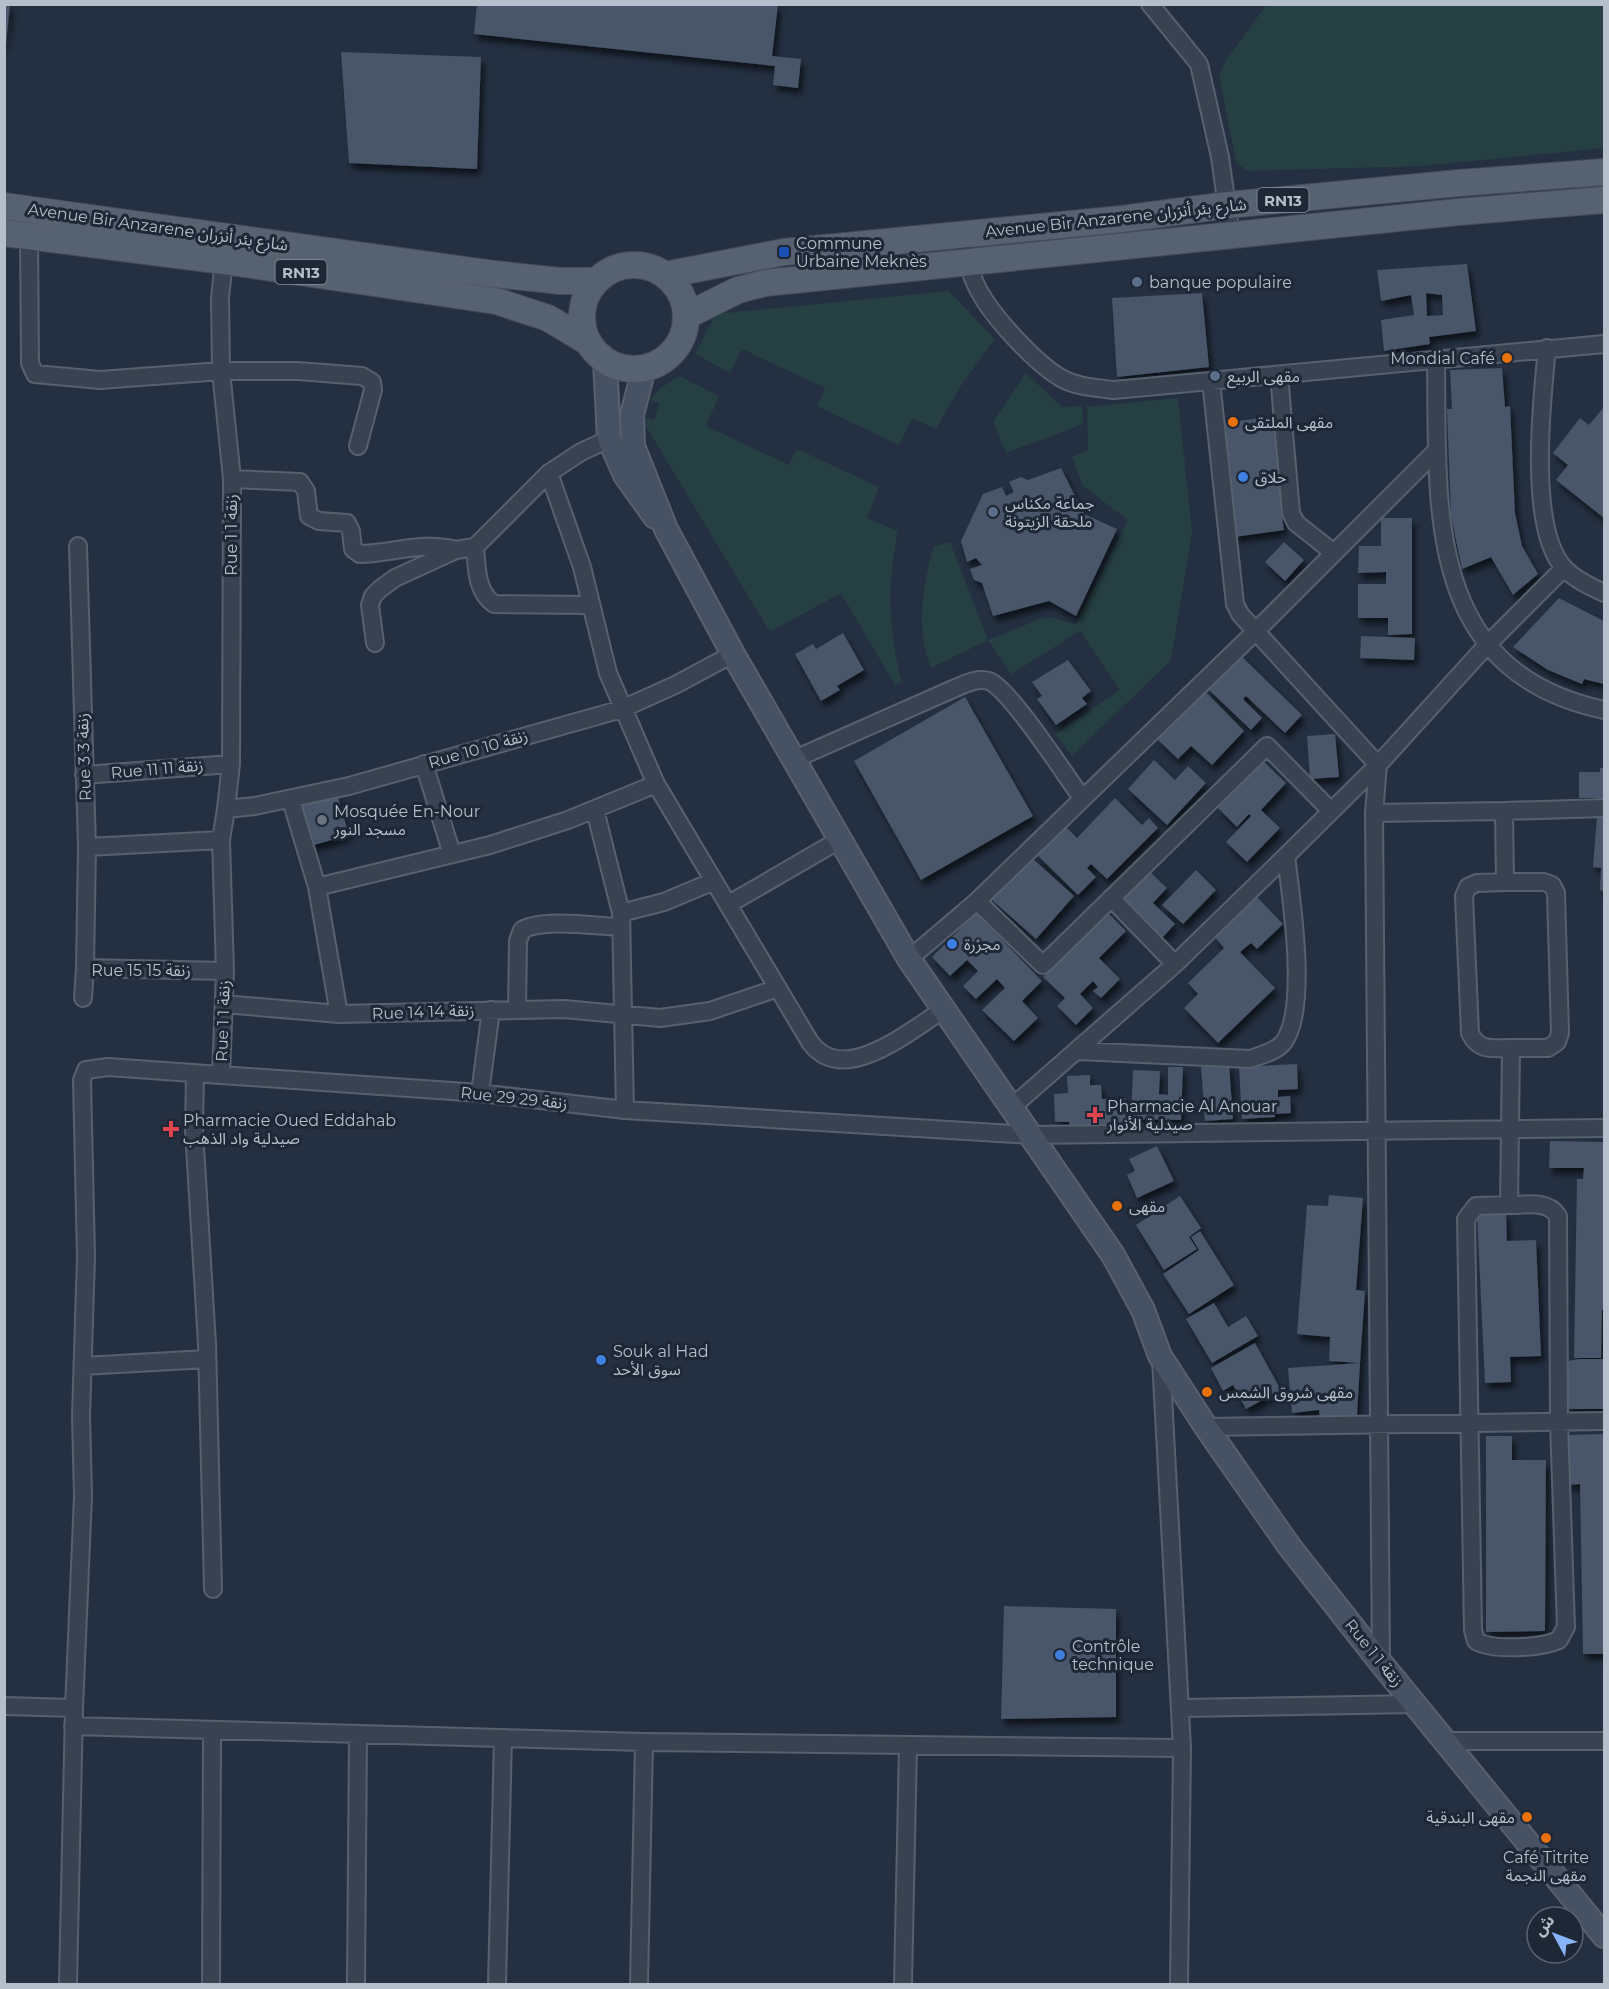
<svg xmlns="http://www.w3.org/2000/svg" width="1609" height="1989" viewBox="0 0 1609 1989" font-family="Montserrat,'Noto Sans Arabic',sans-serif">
	<defs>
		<filter id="shadow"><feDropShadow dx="3.5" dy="6" stdDeviation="3" flood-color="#0009"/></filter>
	</defs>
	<rect width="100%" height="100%" fill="#243042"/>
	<path fill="#263f42" d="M1267,4L1604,5V148L1421,166L1247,171L1236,162L1219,75L1227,59Z
		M949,291L995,339L962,384L936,429L912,418L899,445L817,406L825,388L742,349L730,373L695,354L716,314Z
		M1026,373L1062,407L1082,406L1083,424L1006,453L993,422Z
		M679,376L719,396L706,426L789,465L797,449L879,487L867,518L898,531C887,583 888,631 902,682L895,685L841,593L770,632L644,423L645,418L654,420L660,404L650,400L658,390Z
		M1178,398L1192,533L1171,660L1072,756L1055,734L1120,690L1080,631L1011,674L988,640L931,668C915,627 923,588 933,547L950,542L988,640L1043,618H1054L1076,624L1128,520L1083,486L1072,457L1088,450L1087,407Z"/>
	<path fill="#485468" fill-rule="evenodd" filter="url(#shadow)" d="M4,4H10L6,45H4Z
		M477,4H778L772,56L801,59L798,88L773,85L775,66L474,34Z
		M341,52L481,57L477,169L349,163Z
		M1467,264L1476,331L1429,337L1430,344L1384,351L1381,320L1414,315L1411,295L1381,301L1377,270ZM1426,293L1442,295L1443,315L1427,316Z
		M1202,293L1209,367L1117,377L1112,298Z
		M1502,368L1505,407L1510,406L1515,513L1522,546L1538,574L1513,595L1491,557L1462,569L1451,515L1447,409H1452L1450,370Z
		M1604,407V518L1556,480L1568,465L1553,453L1580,418L1589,425Z
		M1273,416L1286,507L1281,508L1284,530L1234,537L1219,424Z
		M1061,468L1084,514L1117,529L1076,616L1049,601L993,616L982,583L974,580L970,569L982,565L976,558L967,562L961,541L983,494L1002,487L1006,496L1014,492L1009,482L1021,477L1028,480Z
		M1381,518H1412V634L1388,635V618H1358V584H1386V572L1358,573L1359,546H1381Z
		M1284,542L1304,560L1285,581L1265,562Z
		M1559,598L1604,621V684L1584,679L1582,684L1548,670L1513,647Z
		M843,633L864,670L837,686L840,690L821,701L795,654L813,644L816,649Z
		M1361,636L1415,638L1414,660L1360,658Z
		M1240,655L1302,715L1285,733L1246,696L1243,699L1262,718L1251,730L1208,689Z
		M1068,660L1091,691L1082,698L1087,704L1056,725L1037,699L1042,696L1032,682Z
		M1204,690L1244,731L1212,765L1191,746L1178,759L1157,739Z
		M965,697L1033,816L921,880L854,761Z
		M1335,734L1339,777L1310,779L1307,736Z
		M1154,760L1175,780L1188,766L1206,783L1167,825L1128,789Z
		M1263,761L1286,783L1261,810L1280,828L1247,862L1226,842L1251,816L1249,814L1237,827L1218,808Z
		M1600,768H1604V798H1579V772H1600Z
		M337,794L349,835L307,847L296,805Z
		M1115,798L1142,825L1149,818L1158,828L1107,879L1091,864L1087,868L1096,877L1078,895L1037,855L1065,826L1077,838Z
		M1597,816L1604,817V891L1600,890L1601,868L1593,867Z
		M1031,857L1074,896L1036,939L992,900Z
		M1196,870L1216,890L1183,924L1162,905Z
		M1150,872L1167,888L1153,903L1175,924L1162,938L1122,901Z
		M1256,896L1283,924L1257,949L1251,943L1240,952L1275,988L1218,1043L1184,1008L1198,994L1188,983L1224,948L1215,937Z
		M976,913L1042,981L1022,1001L1038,1018L1014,1041L982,1010L1005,988L997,979L976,999L963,986L978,971L967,960L950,976L932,957Z
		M1108,913L1126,931L1099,958L1120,979L1101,998L1093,991L1098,987L1093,981L1080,994L1093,1008L1076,1025L1057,1006L1065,998L1043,977Z
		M1229,1064L1233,1119L1205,1121L1201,1067Z
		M1297,1064L1298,1089L1278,1090V1097L1290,1096L1291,1113L1275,1114V1117L1242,1119L1239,1067Z
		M1168,1067H1183L1181,1120L1131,1119L1133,1070L1160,1071L1159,1094L1168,1095Z
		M1090,1075V1085H1101L1102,1099L1125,1098L1126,1123L1070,1127L1069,1122H1055L1054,1094L1068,1093L1067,1076Z
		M1550,1141L1604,1142V1310H1602L1601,1358H1574L1577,1179H1583L1584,1168H1549Z
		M1157,1146L1174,1181L1137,1198L1127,1175L1135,1171L1129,1159Z
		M1329,1195L1363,1198L1356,1290L1365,1291L1360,1363L1329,1361L1330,1337L1297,1334L1307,1205L1328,1206Z
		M1180,1196L1201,1228L1189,1237L1197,1249L1164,1270L1136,1225Z
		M1506,1213L1507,1241L1536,1240L1541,1356L1510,1357L1511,1382L1485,1383L1477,1215Z
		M1200,1231L1234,1285L1189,1314L1163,1274L1199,1250L1191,1237Z
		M1214,1303L1228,1327L1246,1316L1258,1336L1212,1363L1186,1319Z
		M1255,1343L1281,1390L1246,1409L1233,1385L1223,1391L1211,1368Z
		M1579,1359H1604V1409H1568V1361Z
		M1360,1363L1357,1415L1320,1419L1319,1410L1292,1413L1288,1368Z
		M1604,1434V1654H1583L1580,1484L1568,1485L1567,1435Z
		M1486,1436H1512V1460H1546L1545,1631L1486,1632Z
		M1004,1606L1116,1609V1717L1001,1719Z"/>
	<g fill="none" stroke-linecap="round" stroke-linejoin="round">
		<defs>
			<path id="street" d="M1150,4L1199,64L1220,157L1231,235
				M962,234C965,254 969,273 979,291C993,317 1035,363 1061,378C1077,387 1096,388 1114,390L1604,344
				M29,236L30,363L35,374L100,380L221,371H298L362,376L372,382L373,390L358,446
				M224,261L220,297L221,371L232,479L231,764L226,809
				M1547,348C1542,399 1527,530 1565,569C1576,580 1591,587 1604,593
				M1436,360C1438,507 1423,671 1604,710
				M1279,375L1291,513L1296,523L1334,553
				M1211,381L1235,604L1240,614L1378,765L1374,813C1375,1097 1381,1380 1381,1663
				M549,473L582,567L608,673L656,784L810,1042C843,1088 909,1031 943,1010
				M232,479L300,482L306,491L309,516L319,521L347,523L351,531L353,549L360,554C393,553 424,541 456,550
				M78,546L87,847L85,968
				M475,547C477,569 476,591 494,604L591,605
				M375,643L370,605L373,596L380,589L395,578L456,550L475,547L549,473L581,452L609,439
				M795,759L953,689C963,685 977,677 989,681C1011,690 1065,775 1082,798
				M424,764L452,854
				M84,775L231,764
				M291,800L317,887L339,1014
				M595,810L621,913L625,1110
				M1374,813L1504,811
				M87,847L221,840
				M1505,882L1477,883L1468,887L1464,896L1470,1033C1479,1052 1493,1048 1511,1048
				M317,887L490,845L568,820L656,784
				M1111,898L1175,964
				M977,901L1043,965L1267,746L1331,811
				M729,904L841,839
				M621,913L664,902L714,881
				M909,959L977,901L1256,631L1437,450
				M83,998L85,968L225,971
				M224,1004L339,1014L564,1009L660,1018L710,1011L778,988
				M517,1009L518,941L522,930C543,918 594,926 620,927
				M1078,1051L1250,1059C1261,1055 1275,1052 1283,1043C1309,1010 1291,897 1286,856
				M195,1073L194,1130L207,1344L213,1589
				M221,1075L225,971L221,840L226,809L255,806L349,786L622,709L675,685L733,654
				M480,1093L491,1010
				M1012,1107L1175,964L1286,856L1378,765L1487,645L1564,568
				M1509,1205C1526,1205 1548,1200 1558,1216L1559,1422L1566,1627L1559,1640C1541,1648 1493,1651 1476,1641L1473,1630L1466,1219L1476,1206L1509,1205L1511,1048H1548L1557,1042L1560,1033L1556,893L1552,885L1544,882H1505L1504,811L1604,808
				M1161,1359L1182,1748L1179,1984
				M83,1366L207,1359
				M1206,1427L1604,1421
				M4,1706L74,1708
				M1180,1708L1415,1704
				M73,1726L644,1742L1182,1748
				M1445,1741H1604
				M68,1984L74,1708L83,1496L81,1416L86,1257L82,1080L86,1070L108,1067L221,1075L480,1093L625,1110L1031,1135L1604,1128
				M211,1984L212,1731
				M356,1984L358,1734
				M497,1984L503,1738
				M639,1984L644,1742
				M903,1984L908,1746"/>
			<path id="secondary" d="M605,361L609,439L625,475L655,517
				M644,368L632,415L633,446L666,529L733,654L909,959L1113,1255L1143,1310L1160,1356L1206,1427L1289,1546L1381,1663L1604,1936"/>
			<path id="primary" d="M4,206L494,274L560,281H596
				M4,233L224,261L496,301L548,318L588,342
				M582 317a52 52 0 1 1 104 0a52 52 0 1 1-104 0Z
				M665,275L784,252L1122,219L1228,205L1459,183L1604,172
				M686,316L738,290L765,283L1458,212L1604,200"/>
		</defs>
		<use href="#street" stroke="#57606e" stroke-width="20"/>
		<use href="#secondary" stroke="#57606e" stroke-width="26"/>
		<use href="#primary" stroke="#424b5a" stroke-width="28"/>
		<use href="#street" stroke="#394251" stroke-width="16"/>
		<use href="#secondary" stroke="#475164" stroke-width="22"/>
		<use href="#primary" stroke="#576271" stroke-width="26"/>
	</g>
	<rect fill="#1a4fb4" stroke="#1d2736" stroke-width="2" x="778" y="246" width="12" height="12" rx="3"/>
	<g fill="#5c6f8a" stroke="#1d2736" stroke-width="2">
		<circle cx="1137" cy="282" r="6"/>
		<circle cx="1215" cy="376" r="6"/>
		<circle cx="993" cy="512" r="6"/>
	</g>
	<g fill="#e8710a" stroke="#1d2736" stroke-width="2">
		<circle cx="1507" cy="358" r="6"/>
		<circle cx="1233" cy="422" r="6"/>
		<circle cx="1117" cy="1206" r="6"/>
		<circle cx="1207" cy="1392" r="6"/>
		<circle cx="1527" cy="1817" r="6"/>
		<circle cx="1546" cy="1838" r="6"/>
	</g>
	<g fill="#3f7fe0" stroke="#1d2736" stroke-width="2">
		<circle cx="1243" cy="477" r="6"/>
		<circle cx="952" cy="944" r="6"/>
		<circle cx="601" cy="1360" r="6"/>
		<circle cx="1060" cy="1655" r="6"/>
	</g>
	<circle fill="#6b7280" stroke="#1d2736" stroke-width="2" cx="322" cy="820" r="6"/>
	<g fill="#e0444e" stroke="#1d2736" stroke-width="2">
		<path d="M1092 1106h6v6h6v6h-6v6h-6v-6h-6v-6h6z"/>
		<path d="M168 1120h6v6h6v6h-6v6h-6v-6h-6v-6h6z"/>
	</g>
	<g text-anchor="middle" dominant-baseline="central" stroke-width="6" stroke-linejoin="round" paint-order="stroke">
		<g fill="#1d2736" stroke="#87919e" stroke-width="1.5">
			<rect x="1257.5" y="188" width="51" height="24" rx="4.5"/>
			<rect x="275.5" y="260" width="51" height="24" rx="4.5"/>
		</g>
		<g font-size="15" font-weight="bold" fill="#b5becb">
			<text x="1283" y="200">RN13</text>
			<text x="301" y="272">RN13</text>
		</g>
		<g font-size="16" fill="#b5becb" stroke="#1d2736">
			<text transform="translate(1116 218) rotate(-6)">Avenue Bir Anzarene شارع بئر أنزران</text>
			<text transform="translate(158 227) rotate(8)">Avenue Bir Anzarene شارع بئر أنزران</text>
			<text transform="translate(231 535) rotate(-90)">Rue 1 زنقة 1</text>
			<text transform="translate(478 749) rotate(-16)">Rue 10 زنقة 10</text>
			<text transform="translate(84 757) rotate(-92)">Rue 3 زنقة 3</text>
			<text transform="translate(157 769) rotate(-5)">Rue 11 زنقة 11</text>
			<text x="141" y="970">Rue 15 زنقة 15</text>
			<text transform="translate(423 1012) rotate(-2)">Rue 14 زنقة 14</text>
			<text transform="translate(223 1021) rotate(-88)">Rue 1 زنقة 1</text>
			<text transform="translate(514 1098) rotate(6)">Rue 29 زنقة 29</text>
			<text transform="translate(1374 1653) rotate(51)">Rue 1 زنقة 1</text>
		</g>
		<g font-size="16" fill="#b5becb" stroke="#1d2736" text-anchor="start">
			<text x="796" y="243">Commune<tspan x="796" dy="18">Urbaine Meknès</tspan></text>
			<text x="1149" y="282">banque populaire</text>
			<text x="1495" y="358" text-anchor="end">Mondial Café</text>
			<text x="1227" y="376">مقهى الربيع</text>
			<text x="1245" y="422">مقهى الملتقى</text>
			<text x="1255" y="477">حلاق</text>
			<text x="1005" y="503">جماعة مكناس<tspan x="1005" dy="18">ملحقة الزيتونة</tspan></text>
			<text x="334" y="811">Mosquée En-Nour<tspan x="334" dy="18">مسجد النور</tspan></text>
			<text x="964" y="944">مجزرة</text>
			<text x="1107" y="1106">Pharmacie Al Anouar<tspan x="1107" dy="18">صيدلية الأنوار</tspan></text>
			<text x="183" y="1120">Pharmacie Oued Eddahab<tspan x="183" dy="18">صيدلية واد الذهب</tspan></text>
			<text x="1129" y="1206">مقهى</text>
			<text x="613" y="1351">Souk al Had<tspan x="613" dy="18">سوق الأحد</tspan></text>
			<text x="1219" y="1392">مقهى شروق الشمس</text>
			<text x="1072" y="1646">Contrôle<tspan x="1072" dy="18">technique</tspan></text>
			<text x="1515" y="1817" text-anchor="end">مقهى البندقية</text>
			<text x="1546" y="1857" text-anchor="middle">Café Titrite<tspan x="1546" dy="18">مقهى النجمة</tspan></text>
		</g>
	</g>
	<rect width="1609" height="1989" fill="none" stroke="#b5becb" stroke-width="12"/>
	<g transform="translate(1555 1935) rotate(311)"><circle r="28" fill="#1d2736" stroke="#5a6372" stroke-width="1.5"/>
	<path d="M0-4.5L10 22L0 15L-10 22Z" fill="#89b4fc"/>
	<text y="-9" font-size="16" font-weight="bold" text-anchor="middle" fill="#b5becb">ش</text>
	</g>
</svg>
